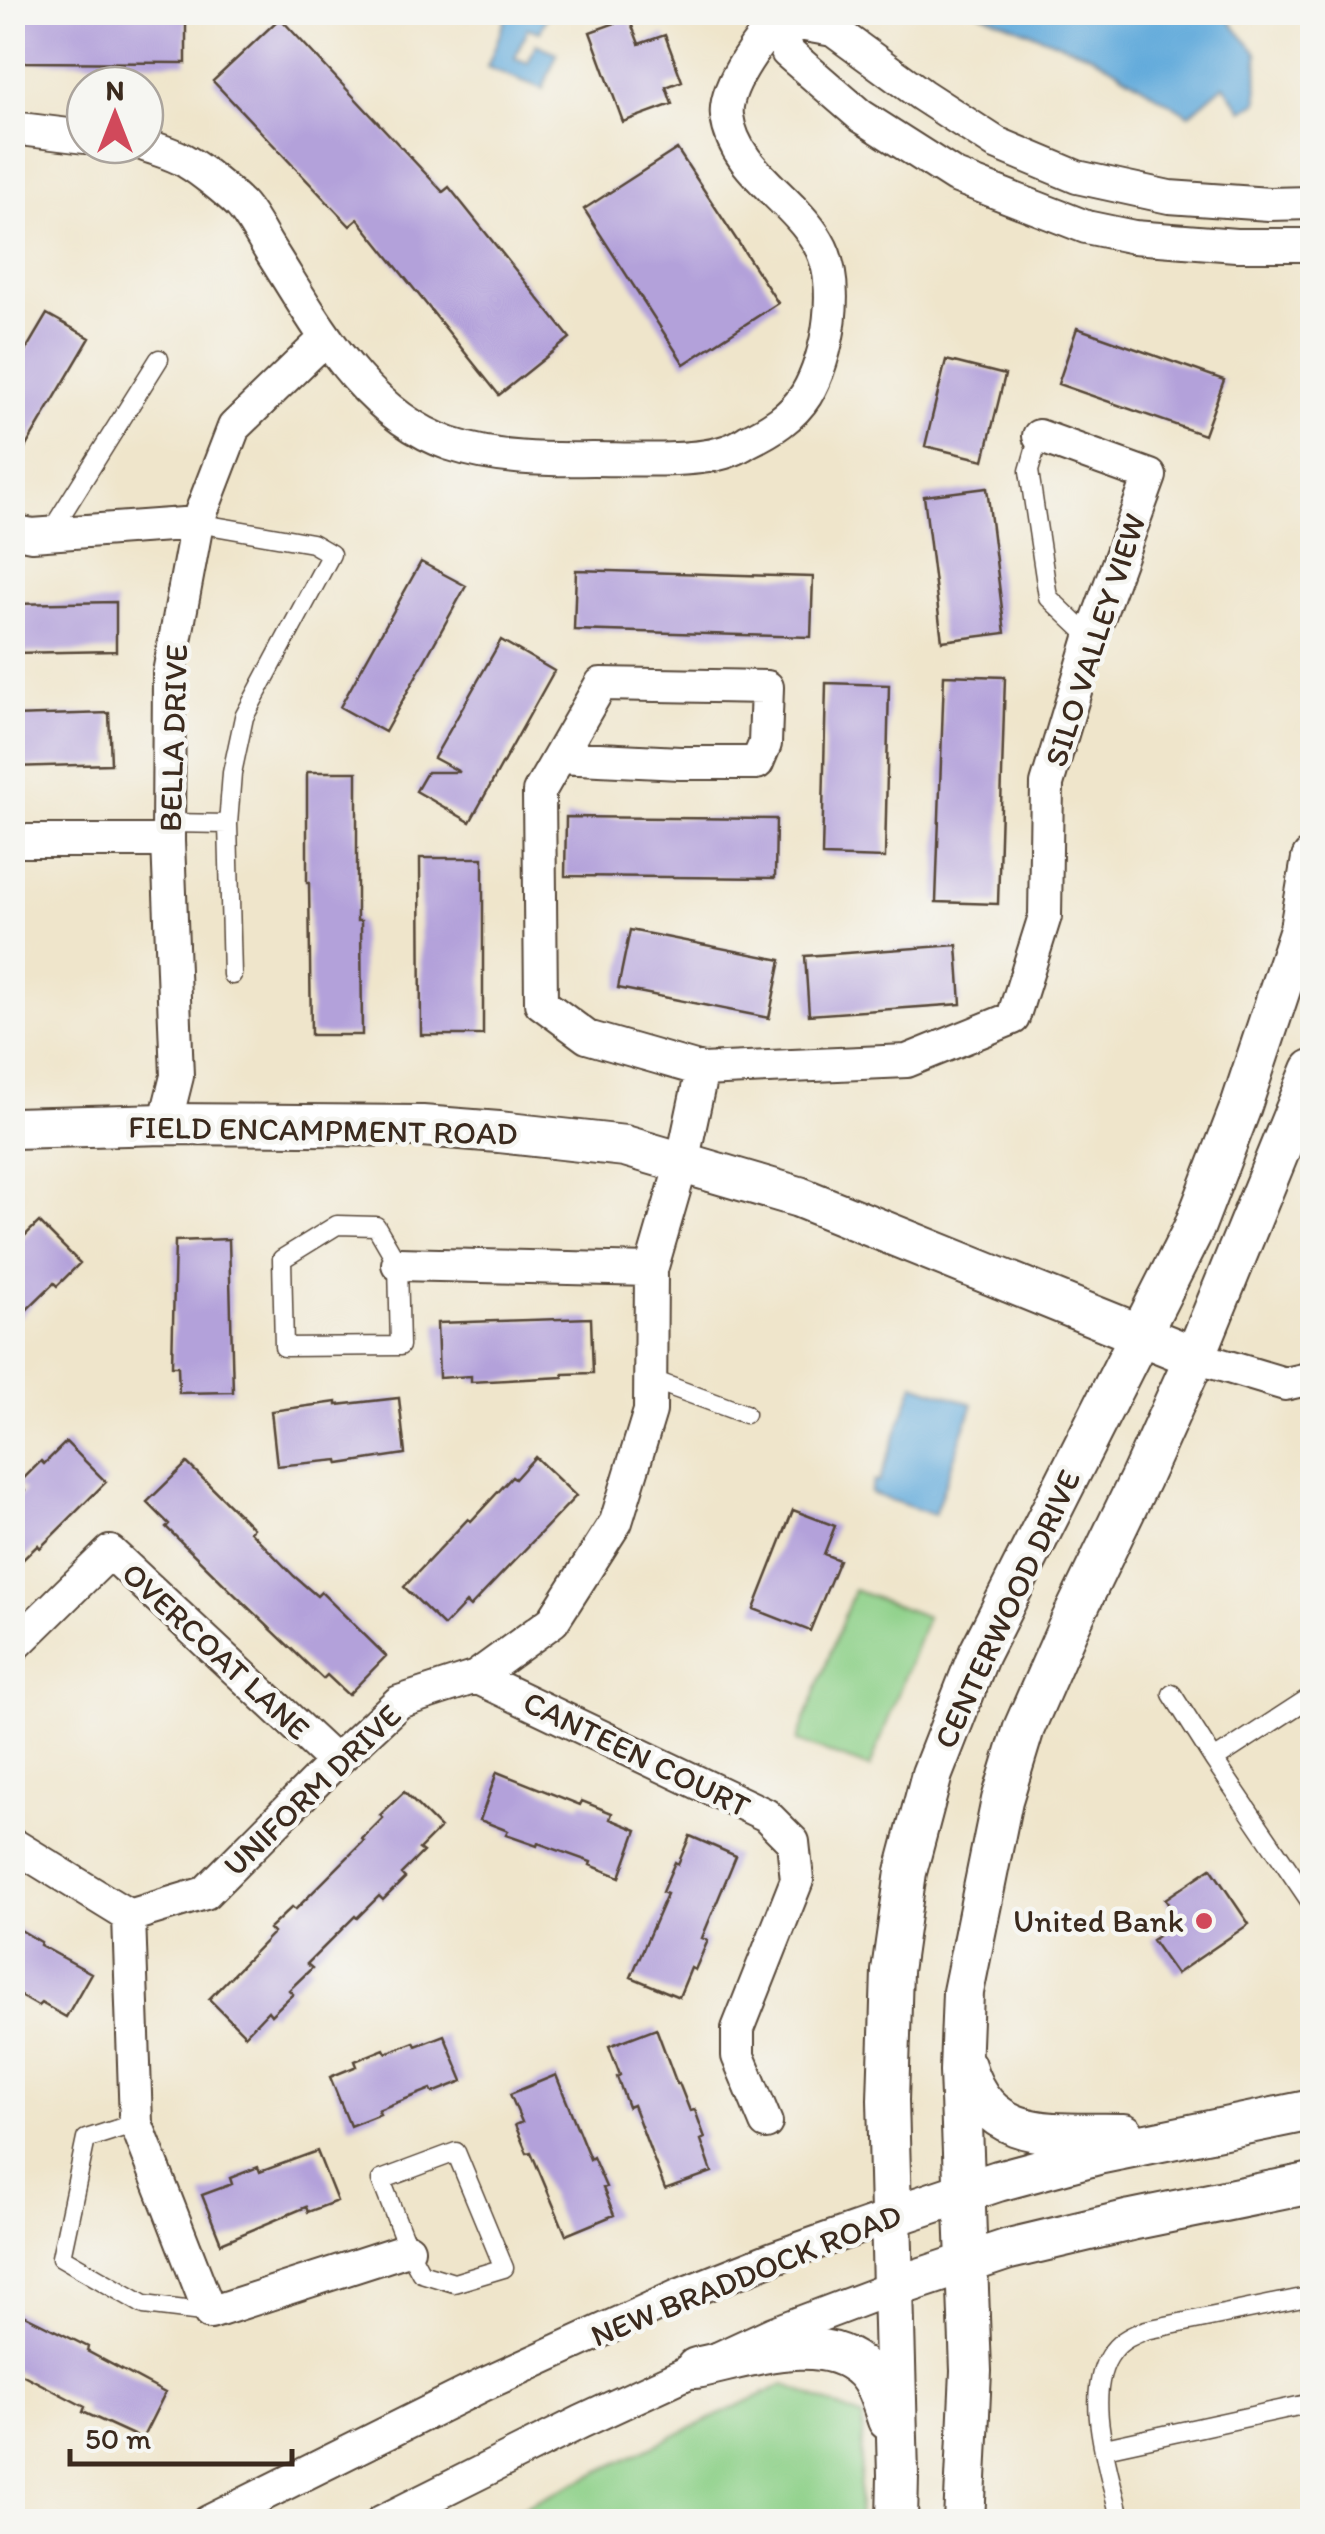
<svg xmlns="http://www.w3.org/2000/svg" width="1325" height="2534" viewBox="0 0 1325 2534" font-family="Itim,sans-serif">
	<rect width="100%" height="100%" fill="#f6f6f2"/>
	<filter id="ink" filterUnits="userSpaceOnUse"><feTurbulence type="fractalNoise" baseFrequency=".01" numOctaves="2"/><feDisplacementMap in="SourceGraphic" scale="20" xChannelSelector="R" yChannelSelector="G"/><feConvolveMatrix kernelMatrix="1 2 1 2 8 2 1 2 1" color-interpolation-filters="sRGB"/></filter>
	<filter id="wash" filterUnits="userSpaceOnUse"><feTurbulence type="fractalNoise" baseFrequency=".0048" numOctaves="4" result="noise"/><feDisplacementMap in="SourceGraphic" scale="40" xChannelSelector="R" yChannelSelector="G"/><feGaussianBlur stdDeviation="2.25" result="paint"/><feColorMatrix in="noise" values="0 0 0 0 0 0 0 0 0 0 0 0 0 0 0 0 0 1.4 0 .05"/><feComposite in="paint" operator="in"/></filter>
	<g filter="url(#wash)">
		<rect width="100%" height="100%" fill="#efe5cb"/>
		<path fill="#8dd088" stroke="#647d53" stroke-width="2.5" d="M854,1590L927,1617L870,1768L797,1741Z
			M784,2384L863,2418L858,2521H495Z"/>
		<path fill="#64abdb" stroke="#506a7c" stroke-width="2.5" d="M508,13H548L540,32L527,28L515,58L528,63L536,44L557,53L543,89L487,67Z
			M980,13H1229L1230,22L1257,53L1258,102L1242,110L1224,85L1189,115L1093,56Z
			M914,1384L973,1404L934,1515L870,1493L874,1481L879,1482Z"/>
		<g id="blocks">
			<path fill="#b3a1da" d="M12,12H186V63L12,62Z
				M280,18L443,192L449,187L570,338L499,395L358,219L350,226L213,81Z
				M629,18L639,44L665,35L682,81L666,87L672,104L623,122L590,32Z
				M677,149L778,303L684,364L584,209Z
				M47,314L90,338L12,470V373Z
				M1077,328L1224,380L1204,435L1058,384Z
				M946,360L1005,375L984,460L925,446Z
				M987,488L1005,633L942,641L924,496Z
				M421,562L466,586L385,732L340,707Z
				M576,570L813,577L811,637L574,630Z
				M116,602V651L12,653V604Z
				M501,640L554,671L470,822L416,791L427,772H460L434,758Z
				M944,675L1005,677L998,904L936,902Z
				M826,683L889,685L885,858L822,856Z
				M109,713L111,764L12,767V716Z
				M307,772H357V921H361L362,1035H311L309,883H307Z
				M566,817L776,819L775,878L565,876Z
				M420,858H483V1035H421Z
				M630,930L781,960L769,1018L618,988Z
				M957,945L961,1004L809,1015L805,956Z
				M39,1222L80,1263L57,1286L54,1283L12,1324V1248Z
				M229,1239L233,1392L179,1393L178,1366H172L175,1241Z
				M591,1318L593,1373L563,1374V1377L471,1382V1376L439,1378L437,1323Z
				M399,1398L405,1454L339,1464L338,1460L277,1466L271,1411L337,1402V1405Z
				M66,1442L106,1482L40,1548L38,1545L12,1570V1503L25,1491L18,1484L41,1461L44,1464Z
				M535,1457L576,1496L470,1607L466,1603L444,1626L404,1587L468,1519L471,1521L512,1477L515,1479Z
				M187,1463L253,1528L250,1531L294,1576L317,1596L321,1592L386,1656L348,1695L327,1675L323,1679L233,1593L166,1527L169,1524L147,1502Z
				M793,1510L835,1526L824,1554L839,1560L810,1631L754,1609Z
				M497,1772L580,1805L582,1801L612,1813L610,1819L637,1830L620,1877L590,1865L591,1862L538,1843L537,1846L506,1835L508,1831L480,1820Z
				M404,1792L440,1828L419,1849L423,1852L401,1874L405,1878L383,1900L379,1896L357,1918L355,1916L307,1964L312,1968L289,1990L293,1994L271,2015L268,2011L245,2035L209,1999L273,1933L269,1929L292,1907L295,1910L364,1841L362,1839L383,1818L380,1815Z
				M690,1836L736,1856L702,1938L708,1940L695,1970L691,1968L679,1997L631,1977L667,1894L662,1892L675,1862L678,1864Z
				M1211,1868L1249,1924L1176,1974L1152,1940L1166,1931L1158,1919L1172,1910L1165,1899Z
				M12,1925L41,1942L40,1945L91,1973L66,2017L41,2003L38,2006L12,1991Z
				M656,2028L677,2084L679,2083L690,2111L695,2110L705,2138L701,2140L712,2172L665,2189L633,2105L628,2107L617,2077L620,2075L609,2046Z
				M444,2035L463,2081L433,2093L431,2089L378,2110L380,2114L350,2126L330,2077L357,2066L355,2061L384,2049L386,2053L414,2042L416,2046Z
				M556,2075L590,2159L593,2157L606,2187L603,2188L614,2215L566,2235L531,2152L527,2153L515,2125L522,2122L510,2094Z
				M317,2151L337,2201L308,2212L306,2207L221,2243L202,2195L232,2184L230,2178L258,2167L260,2172Z
				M12,2309L88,2347L87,2351L165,2393L142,2439L83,2412L85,2407L12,2369Z"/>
		</g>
	</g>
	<g filter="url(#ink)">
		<use href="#blocks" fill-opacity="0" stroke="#564638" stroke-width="2.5"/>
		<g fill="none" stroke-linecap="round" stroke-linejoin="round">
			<defs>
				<path id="service" d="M1039,436L1029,471L1048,597L1091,638
					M197,523L312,543L331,554L244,717L232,773L228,824L232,975
					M50,533L159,359
					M168,823L228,824
					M337,1225L376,1226L398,1264L400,1346L284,1347L282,1259Z
					M650,1379L745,1414
					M1172,1694L1214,1760
					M1312,1696L1214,1760L1312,1904
					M136,2123L86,2139L61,2257L144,2305L210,2313
					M456,2152L504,2268L454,2283L421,2273L408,2249L381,2180Z
					M1105,2448L1312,2403
					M1121,2522C1111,2475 1080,2392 1113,2351C1121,2340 1133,2335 1146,2330L1312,2296"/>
				<path id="minor" d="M767,12L777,20L833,30L922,95L996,143L1077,177L1169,197L1269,204L1312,203
					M777,20L787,52L861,116L955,176L1086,227L1134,237L1236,245H1312
					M12,128L85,137
					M145,145C158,150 175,154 187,162C201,170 229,193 240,204C253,218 262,239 273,255C318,326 365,415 450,444C495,459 546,460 593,459C629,459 695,463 728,451C735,449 742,445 748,441C771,430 792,417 806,395C829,357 842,282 818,242C792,197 734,171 727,116C723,86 764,34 784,12
					M12,531L32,535L197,523
					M559,757L680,763H757L765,744L767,687L601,684L539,792L541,1003L587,1037L702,1070L907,1061L1013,1018L1045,916L1047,784L1091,638L1150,476L1039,436
					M12,841H168
					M165,1124L177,1076L168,841L169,673L197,523L234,427L326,338
					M398,1264L651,1270
					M1195,1357L1285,1384L1312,1378
					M12,1648L110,1552L335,1762
					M476,1677L766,1815L793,1842L797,1880L738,2029V2056L766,2123
					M12,1844L129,1916L205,1893L335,1762L399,1702L476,1677L553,1621L616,1522L650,1411L651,1270L682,1163L702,1070
					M129,1916L136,2123L210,2313L408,2249
					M208,2522L483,2385L680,2295L773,2258L890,2217
					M381,2522L581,2422L773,2333L892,2288"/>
				<path id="tertiary" d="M12,1128L165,1124L422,1126L499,1132L625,1146L799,1197L1195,1357
					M965,2066C989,2146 1057,2132 1124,2134
					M890,2217L998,2181L1098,2154L1312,2110
					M892,2288L1009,2249L1131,2220L1312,2183
					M696,2368C746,2358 823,2329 864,2370C877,2383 882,2403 888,2420
					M897,2522L898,2475L888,2100L892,1971L906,1872L932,1774L979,1654L1194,1228L1240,1109L1300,929L1312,859
					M964,2522L971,2371L960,2071L963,1992L1002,1800L1024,1728L1067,1630L1140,1479L1195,1357L1312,1070"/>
			</defs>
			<use href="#service" stroke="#564638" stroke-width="21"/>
			<use href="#minor" stroke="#564638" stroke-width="36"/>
			<use href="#tertiary" stroke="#564638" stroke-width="44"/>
			<use href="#service" stroke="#fff" stroke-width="18"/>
			<use href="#minor" stroke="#fff" stroke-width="32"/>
			<use href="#tertiary" stroke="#fff" stroke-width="40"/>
		</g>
	</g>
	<circle fill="#d1495b" stroke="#f6f6f2" stroke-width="4" cx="1204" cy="1921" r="10"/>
	<g text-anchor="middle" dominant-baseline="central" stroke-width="9" stroke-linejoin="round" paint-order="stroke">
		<g font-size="32" fill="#3b2a1e" stroke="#f6f6f2">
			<text transform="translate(1095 640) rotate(-72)">SILO VALLEY VIEW</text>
			<text transform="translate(173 738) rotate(-88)">BELLA DRIVE</text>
			<text transform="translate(323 1130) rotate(1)">FIELD ENCAMPMENT ROAD</text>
			<text transform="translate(1007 1609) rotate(-65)">CENTERWOOD DRIVE</text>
			<text transform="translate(216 1651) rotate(43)">OVERCOAT LANE</text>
			<text transform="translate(637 1754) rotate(26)">CANTEEN COURT</text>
			<text transform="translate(312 1790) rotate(-44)">UNIFORM DRIVE</text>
			<text transform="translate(746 2275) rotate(-22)">NEW BRADDOCK ROAD</text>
		</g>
		<g font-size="32" fill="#3b2a1e" stroke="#f6f6f2" text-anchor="end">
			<text x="1184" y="1921">United Bank</text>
		</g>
	</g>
	<rect width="1325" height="2534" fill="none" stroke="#f6f6f2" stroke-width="50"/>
	<g transform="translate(115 115)"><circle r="48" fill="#f6f6f2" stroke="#aba49d" stroke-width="2.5"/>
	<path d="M0-8L18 38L0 25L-18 38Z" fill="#d1495b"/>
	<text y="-15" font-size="28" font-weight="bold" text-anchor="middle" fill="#3b2a1e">N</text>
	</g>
	<path d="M70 2449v15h222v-15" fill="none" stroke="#3b2a1e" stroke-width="5"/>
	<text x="85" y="2449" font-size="30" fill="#3b2a1e" stroke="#f6f6f2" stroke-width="8" paint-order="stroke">50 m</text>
</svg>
